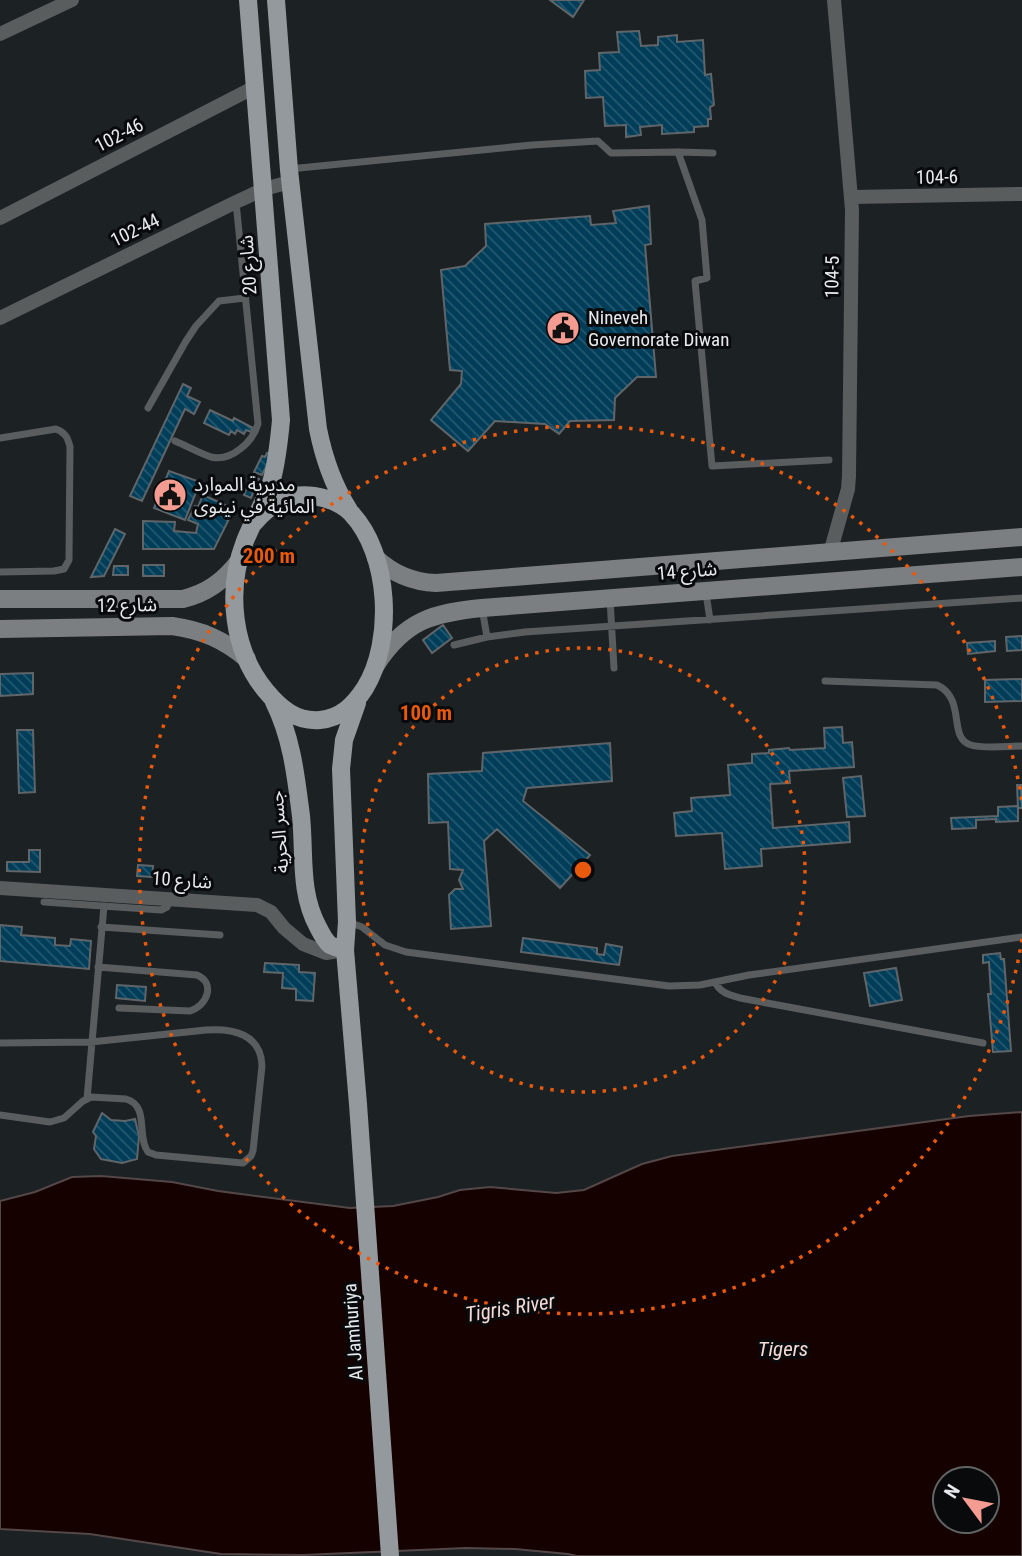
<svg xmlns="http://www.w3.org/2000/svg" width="1022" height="1556" viewBox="0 0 1022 1556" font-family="'Roboto Condensed','Noto Sans Arabic',sans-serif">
	<defs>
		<pattern id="building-back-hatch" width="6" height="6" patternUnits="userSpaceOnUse" patternTransform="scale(1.75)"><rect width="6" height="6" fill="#003d59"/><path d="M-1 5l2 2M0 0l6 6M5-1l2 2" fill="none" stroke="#255971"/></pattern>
	</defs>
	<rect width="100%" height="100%" fill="#1c2124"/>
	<path fill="#160101" stroke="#544748" stroke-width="2" fill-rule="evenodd" d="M1022,1112V1556H577L568,1554L515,1549L466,1548L303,1555L221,1554L90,1534L0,1529V1201L35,1192L72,1177L101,1176L172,1182L218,1191L350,1208L393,1206L438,1197L460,1190L490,1187L556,1193L584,1190L642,1164L672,1156L969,1116ZM945,1479H987V1521H945Z"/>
	<path fill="url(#building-back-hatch)" stroke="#5f6569" stroke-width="2" d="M550,0H584L573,17Z
		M639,31L641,46L658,45V37L677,35V42L703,40L705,75L711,74L714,105L710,107L711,119H708V126L694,127V132L662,134V125L640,127L641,135L626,137V125L605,126L603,97L586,98L585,71L600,70L599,53L619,52L617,32Z
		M649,206L651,244L645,245L656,377H637L615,398L614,420L570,421L559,434L545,424L495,421L468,451L431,420L461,384L462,371L450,370L441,270L465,266L486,246L485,224L590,216L591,225L616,223L613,211Z
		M183,384L191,388L187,396L200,402L194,414L185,409L142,501L130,496Z
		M210,410L233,421L234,418L253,428L251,432L246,430L244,434L237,430L235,434L231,431L229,435L204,423Z
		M267,453L272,455L262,475L254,472L262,456L265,457Z
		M169,471L200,482L185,520L154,508Z
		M252,476L259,479L251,498L244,495Z
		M203,495L234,509L214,549H143V521L175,522L174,531L196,533L198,524L188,520L195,506L198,507Z
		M115,529L125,534L104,576L91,577Z
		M143,565H164V576H143Z
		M114,566H128V575H113Z
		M443,625L452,638L432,653L423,640Z
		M1022,636V650L1007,651L1006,637Z
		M995,641V651L968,654L967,643Z
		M33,673V694L0,696V674Z
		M1022,679V701L985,702V680Z
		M842,727L843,743L852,742L854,767L789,771L790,783L770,784L773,828L849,822L850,842L761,849L762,866L725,869L722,833L676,836L674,813L692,811L691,798L730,795L728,765L752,763V754L769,753V750L789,748L790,750L825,748L824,728Z
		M17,730H33L35,792L19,793Z
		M610,743L612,781L527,788L523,801L590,855L560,888L497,829L484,841L491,926L451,929L449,895L455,889H463L459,880L463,870L450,869L448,822L429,823L428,774L482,771L483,753Z
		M861,776L865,816L847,817L843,778Z
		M1017,785H1021L1022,808H1018Z
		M1018,806V821L996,822V819L976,820V828L952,829L951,818L998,816V807Z
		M29,850H40V872L7,871V862H29Z
		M138,865L153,866L152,877L137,876Z
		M0,925L22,927L21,935L55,938V945L70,946L71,939L91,941L89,969L0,961Z
		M523,938L597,948V954L604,955L606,944L622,947L619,965L521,952Z
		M1000,953L1001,959H1004L1011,1051L993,1052L988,994H991L989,962L983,963V955Z
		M265,963L299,965V972L315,973L313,1001L296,1000V989L282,988L283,973L264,972Z
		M896,968L902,1000L870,1006L864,973Z
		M117,985L146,987L145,1001L116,998Z
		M102,1113L111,1120L125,1121L135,1119L139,1136L137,1159L122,1163L101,1159L94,1149L96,1136L93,1132Z"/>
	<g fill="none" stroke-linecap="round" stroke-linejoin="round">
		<path stroke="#5a5d5e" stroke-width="7" d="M678,152L702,220L707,278L695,281L712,466L829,460
			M289,169L532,145L598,141L611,153L678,152L713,153
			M148,408L186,341L196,326L219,301L245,298
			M0,438L56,429C65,432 68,438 70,447L69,560L64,569L54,571L0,572
			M175,441C187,446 199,453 211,457C232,462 253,441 258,424L236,202
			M706,593L710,620
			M610,599L614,668
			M482,608L487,637
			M454,645L487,637L525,632L1022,598
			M825,681L937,685C967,699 947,738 971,745C983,749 1009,746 1022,746
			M44,902L161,910L167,907L170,899
			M348,922L362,927L385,945L406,952L669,986L700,985L749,975L1022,937
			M101,927L220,935
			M98,967L197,975C216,983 207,1006 190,1011L119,1008
			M715,982C720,993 730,995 740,998L983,1043
			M0,1043L91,1042L206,1030C233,1028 261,1034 262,1066L253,1151L251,1156L243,1163L156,1155L148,1152C136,1136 150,1106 126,1099L91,1097L83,1101L64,1118L50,1122L0,1115
			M87,1099L104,906"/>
		<path stroke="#5a5d5e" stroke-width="14" d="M0,34L72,0
			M852,197L1022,194
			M0,218L255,87
			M0,318L236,202L264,189L290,182
			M830,553L848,489L849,476L852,210L834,0
			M0,888L257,905L271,912L284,928L303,944L326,953L345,950"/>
		<path stroke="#7b7f82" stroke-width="18" d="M376,558C393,574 412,582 436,583L1022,537
			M0,599H183C207,593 224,581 239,561
			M0,629L172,626C202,630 224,640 247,659
			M376,665C405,620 433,613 482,608L1022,567"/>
		<path stroke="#94999d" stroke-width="18" d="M248,0L281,420C279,442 277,462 271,483C264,503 253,521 245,541C226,590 232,650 266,691C280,708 296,722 320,720C341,718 354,705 365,688C394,641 390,554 351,513C341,503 327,498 314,496C289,492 269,505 254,523
			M276,0L289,170L318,429C324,459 333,485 349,510
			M274,702C292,738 296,777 301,816C305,855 299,892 318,927C321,933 325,941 330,945C334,947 340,949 345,950
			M357,703L344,740L341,769L347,922L345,950L358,1104L390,1556"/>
	</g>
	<g fill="none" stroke="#e8590c" stroke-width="3.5" stroke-dasharray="3.5 7">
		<circle cx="583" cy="870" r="222"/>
		<path d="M1022 939A444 444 0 1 1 1022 801"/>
	</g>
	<defs>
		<symbol id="civic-disc" viewBox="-11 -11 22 22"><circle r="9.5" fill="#f59c92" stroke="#080a0b"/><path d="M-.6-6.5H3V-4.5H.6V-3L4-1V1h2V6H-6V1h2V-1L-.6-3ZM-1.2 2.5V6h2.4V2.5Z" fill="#111"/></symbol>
	</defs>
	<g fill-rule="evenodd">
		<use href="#civic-disc" x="544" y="309" width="38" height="38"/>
		<use href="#civic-disc" x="151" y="476" width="38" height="38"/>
	</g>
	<g text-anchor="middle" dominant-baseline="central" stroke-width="6" stroke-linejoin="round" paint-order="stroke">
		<g font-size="19" fill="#e6eaec" stroke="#080a0b">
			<text transform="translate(119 135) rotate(-27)">102-46</text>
			<text transform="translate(937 177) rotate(-1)">104-6</text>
			<text transform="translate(135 230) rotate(-26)">102-44</text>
			<text transform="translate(248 265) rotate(-94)">شارع 20</text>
			<text transform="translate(832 277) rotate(-89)">104-5</text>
			<text transform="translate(687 571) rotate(-5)">شارع 14</text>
			<text transform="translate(127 605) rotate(-1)">شارع 12</text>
			<text transform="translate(279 832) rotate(-94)">جسر الحرية</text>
			<text transform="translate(182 880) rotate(4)">شارع 10</text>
			<text transform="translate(353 1332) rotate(-94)">Al Jamhuriya</text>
		</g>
		<g font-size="19" fill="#e6eaec" stroke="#080a0b" text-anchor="start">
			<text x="588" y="317">Nineveh<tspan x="588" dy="22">Governorate Diwan</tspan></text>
			<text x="194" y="484">مديرية الموارد<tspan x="194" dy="22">المائية في نينوى</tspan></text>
		</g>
		<g font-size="21" font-style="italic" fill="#f5dad7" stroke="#080a0b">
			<text transform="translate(510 1308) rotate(-9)">Tigris River</text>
			<text x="783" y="1349">Tigers</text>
		</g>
	</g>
	<circle cx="583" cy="870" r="10" fill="#e8590c" stroke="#080a0b" stroke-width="3.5"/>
	<g font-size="21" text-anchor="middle" font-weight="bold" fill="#e8590c" stroke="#080a0b" stroke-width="6" stroke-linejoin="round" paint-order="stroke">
		<text x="269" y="563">200 m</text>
		<text x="426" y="720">100 m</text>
	</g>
	<g transform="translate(966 1500) rotate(302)"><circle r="33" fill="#080a0b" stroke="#616465" stroke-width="2"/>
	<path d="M0-5L12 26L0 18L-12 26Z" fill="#f59c92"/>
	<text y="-10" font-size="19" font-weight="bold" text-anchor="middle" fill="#e6eaec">N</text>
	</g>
</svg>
